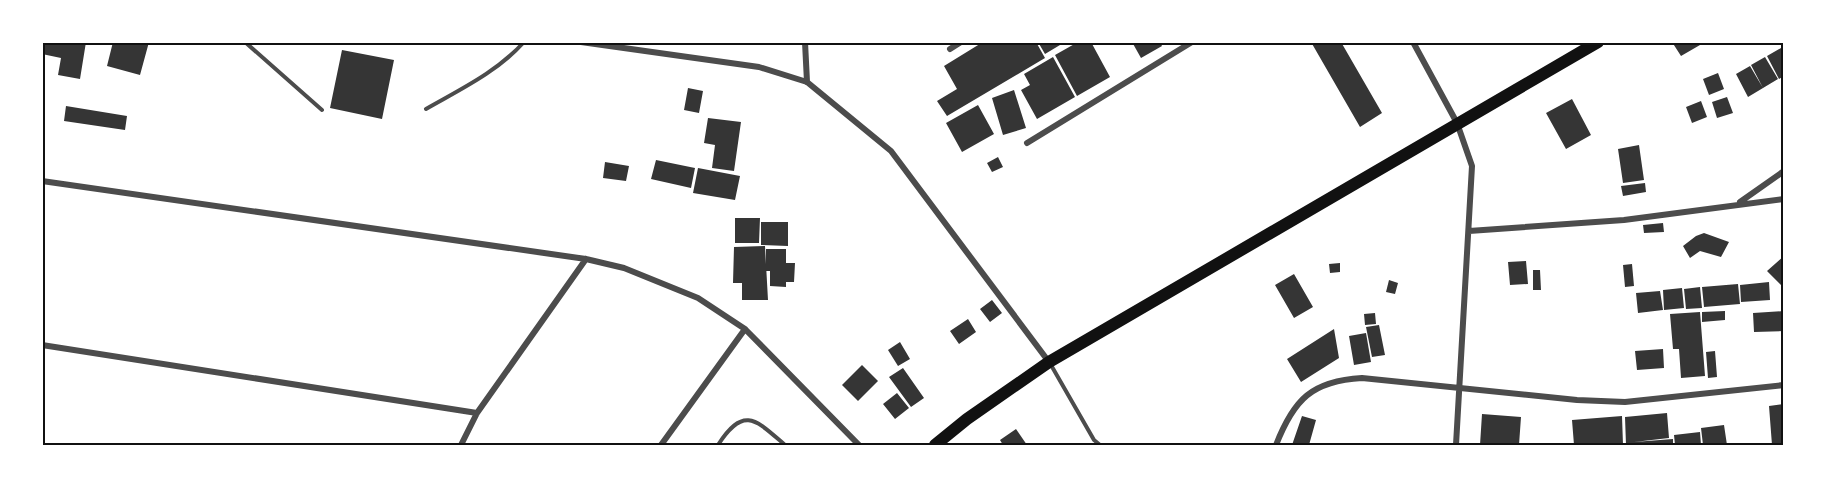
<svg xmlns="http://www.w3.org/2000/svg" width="1826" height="487" viewBox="0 0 1826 487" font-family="Signika,sans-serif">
	<rect width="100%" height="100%" fill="#fff"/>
	<path fill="#353535" d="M42,42H86L80,79L58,75L61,58L42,54Z
		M113,42H149L140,75L107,66Z
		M983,42H1036L1045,58L947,116L937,101L957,89L944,66Z
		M1038,42H1065L1045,54Z
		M1078,42H1091L1110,77L1077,96L1055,55Z
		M1132,42H1160L1162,46L1141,58Z
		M1311,42H1341L1382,113L1360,127Z
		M1672,42H1698L1700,45L1681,56Z
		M1781,48L1784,76L1779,79L1767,56Z
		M342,50L394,60L382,119L330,108Z
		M1053,57L1075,97L1037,119L1021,90L1030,85L1024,74Z
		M1765,57L1778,79L1763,88L1751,65Z
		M1750,66L1763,88L1748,97L1736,74Z
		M1718,73L1724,89L1709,95L1703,79Z
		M688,88L703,91L699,113L684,110Z
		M1014,90L1026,128L1003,135L992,98Z
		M1727,97L1733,113L1717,118L1712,102Z
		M1572,99L1591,135L1566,149L1546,113Z
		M1701,101L1707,117L1692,123L1686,107Z
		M978,105L994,134L962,152L946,123Z
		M66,106L127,116L125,130L64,121Z
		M708,118L741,122L734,171L712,168L715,145L704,143Z
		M1639,145L1644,180L1623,183L1618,149Z
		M998,157L1003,167L992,172L987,163Z
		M656,160L695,168L691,188L651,179Z
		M605,162L629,166L626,181L603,178Z
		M698,168L740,176L735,200L693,193Z
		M1645,183L1646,192L1623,196L1621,186Z
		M735,218H760L759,243H735Z
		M761,222H788V246L761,245Z
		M1663,223L1664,232L1644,233L1643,225Z
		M1704,233L1729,242L1721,257L1700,251L1690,258L1683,246L1696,236Z
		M765,246L768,300H742V283H733L734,247Z
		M766,249H786V263H795L794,282H786V287L770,286V271H766Z
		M1784,256V288L1767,271Z
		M1526,261L1528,284L1510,285L1508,262Z
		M1340,263V272L1330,273L1329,264Z
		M1632,264L1634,286L1625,287L1623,265Z
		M1533,270H1540L1541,290H1533Z
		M1294,274L1313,307L1294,318L1275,285Z
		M1389,280L1398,283L1395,294L1386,292Z
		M1769,282L1770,300L1741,302L1740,285Z
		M1738,284L1740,304L1704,307L1702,287Z
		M1700,287L1702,308L1686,309L1684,289Z
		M1682,288L1684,308L1664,310L1663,290Z
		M1660,291L1663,310L1638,313L1636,293Z
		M992,300L1002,313L990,322L980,309Z
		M1725,311V320L1702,322V312Z
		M1784,311V331L1754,332L1753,313Z
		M1700,312L1705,376L1681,378L1679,349H1673L1670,314Z
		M1375,313L1376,324L1365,325L1364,314Z
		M968,319L976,332L959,344L950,331Z
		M1379,325L1385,355L1372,357L1366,327Z
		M1334,329L1339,358L1301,382L1287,359Z
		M1366,333L1371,362L1354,365L1349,336Z
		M900,342L910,359L898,366L888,350Z
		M1663,349L1664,368L1637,370L1635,351Z
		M1715,351L1717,377L1708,378L1706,352Z
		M862,365L878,381L858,401L842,385Z
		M903,368L924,398L911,407L889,377Z
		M897,393L909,408L895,419L883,404Z
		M1784,404V445H1772L1769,406Z
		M1667,413L1669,438L1634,442L1673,439V445H1626L1625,417Z
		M1482,414L1521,417L1519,445H1480Z
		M1302,416L1316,420L1309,445H1292Z
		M1622,416L1623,445H1574L1572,420Z
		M1724,425L1727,445H1703L1701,428Z
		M1016,429L1027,445H1003L1000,440Z
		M1700,432L1701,445H1675L1674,435Z"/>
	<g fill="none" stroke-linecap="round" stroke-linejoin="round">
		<path stroke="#4c4c4c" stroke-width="4" d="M245,42L322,110
			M426,109C461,89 497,72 524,42
			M1051,365L1094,440L1100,445
			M718,445C744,405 756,420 785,445"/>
		<path stroke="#4c4c4c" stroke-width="6" d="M581,42L759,67L807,82L891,151L1049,362
			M805,42L807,82
			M1413,42L1457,123L1472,166L1456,445
			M950,49L961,42
			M1027,143L1192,42
			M42,181L586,259L624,268L698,298L745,329L859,445
			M1740,202L1784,171
			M1469,231L1624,220L1784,199
			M42,345L477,413
			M461,445L477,413L586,259
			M661,445L745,329
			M1276,445C1294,399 1312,381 1362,378L1577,400L1625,402L1784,385"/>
		<path stroke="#111" stroke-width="12" d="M935,445L967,419L1049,362L1598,42"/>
	</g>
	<rect width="1826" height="487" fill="none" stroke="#ffffff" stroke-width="87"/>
	<rect x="44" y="44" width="1738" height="400" fill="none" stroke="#111" stroke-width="2"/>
</svg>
